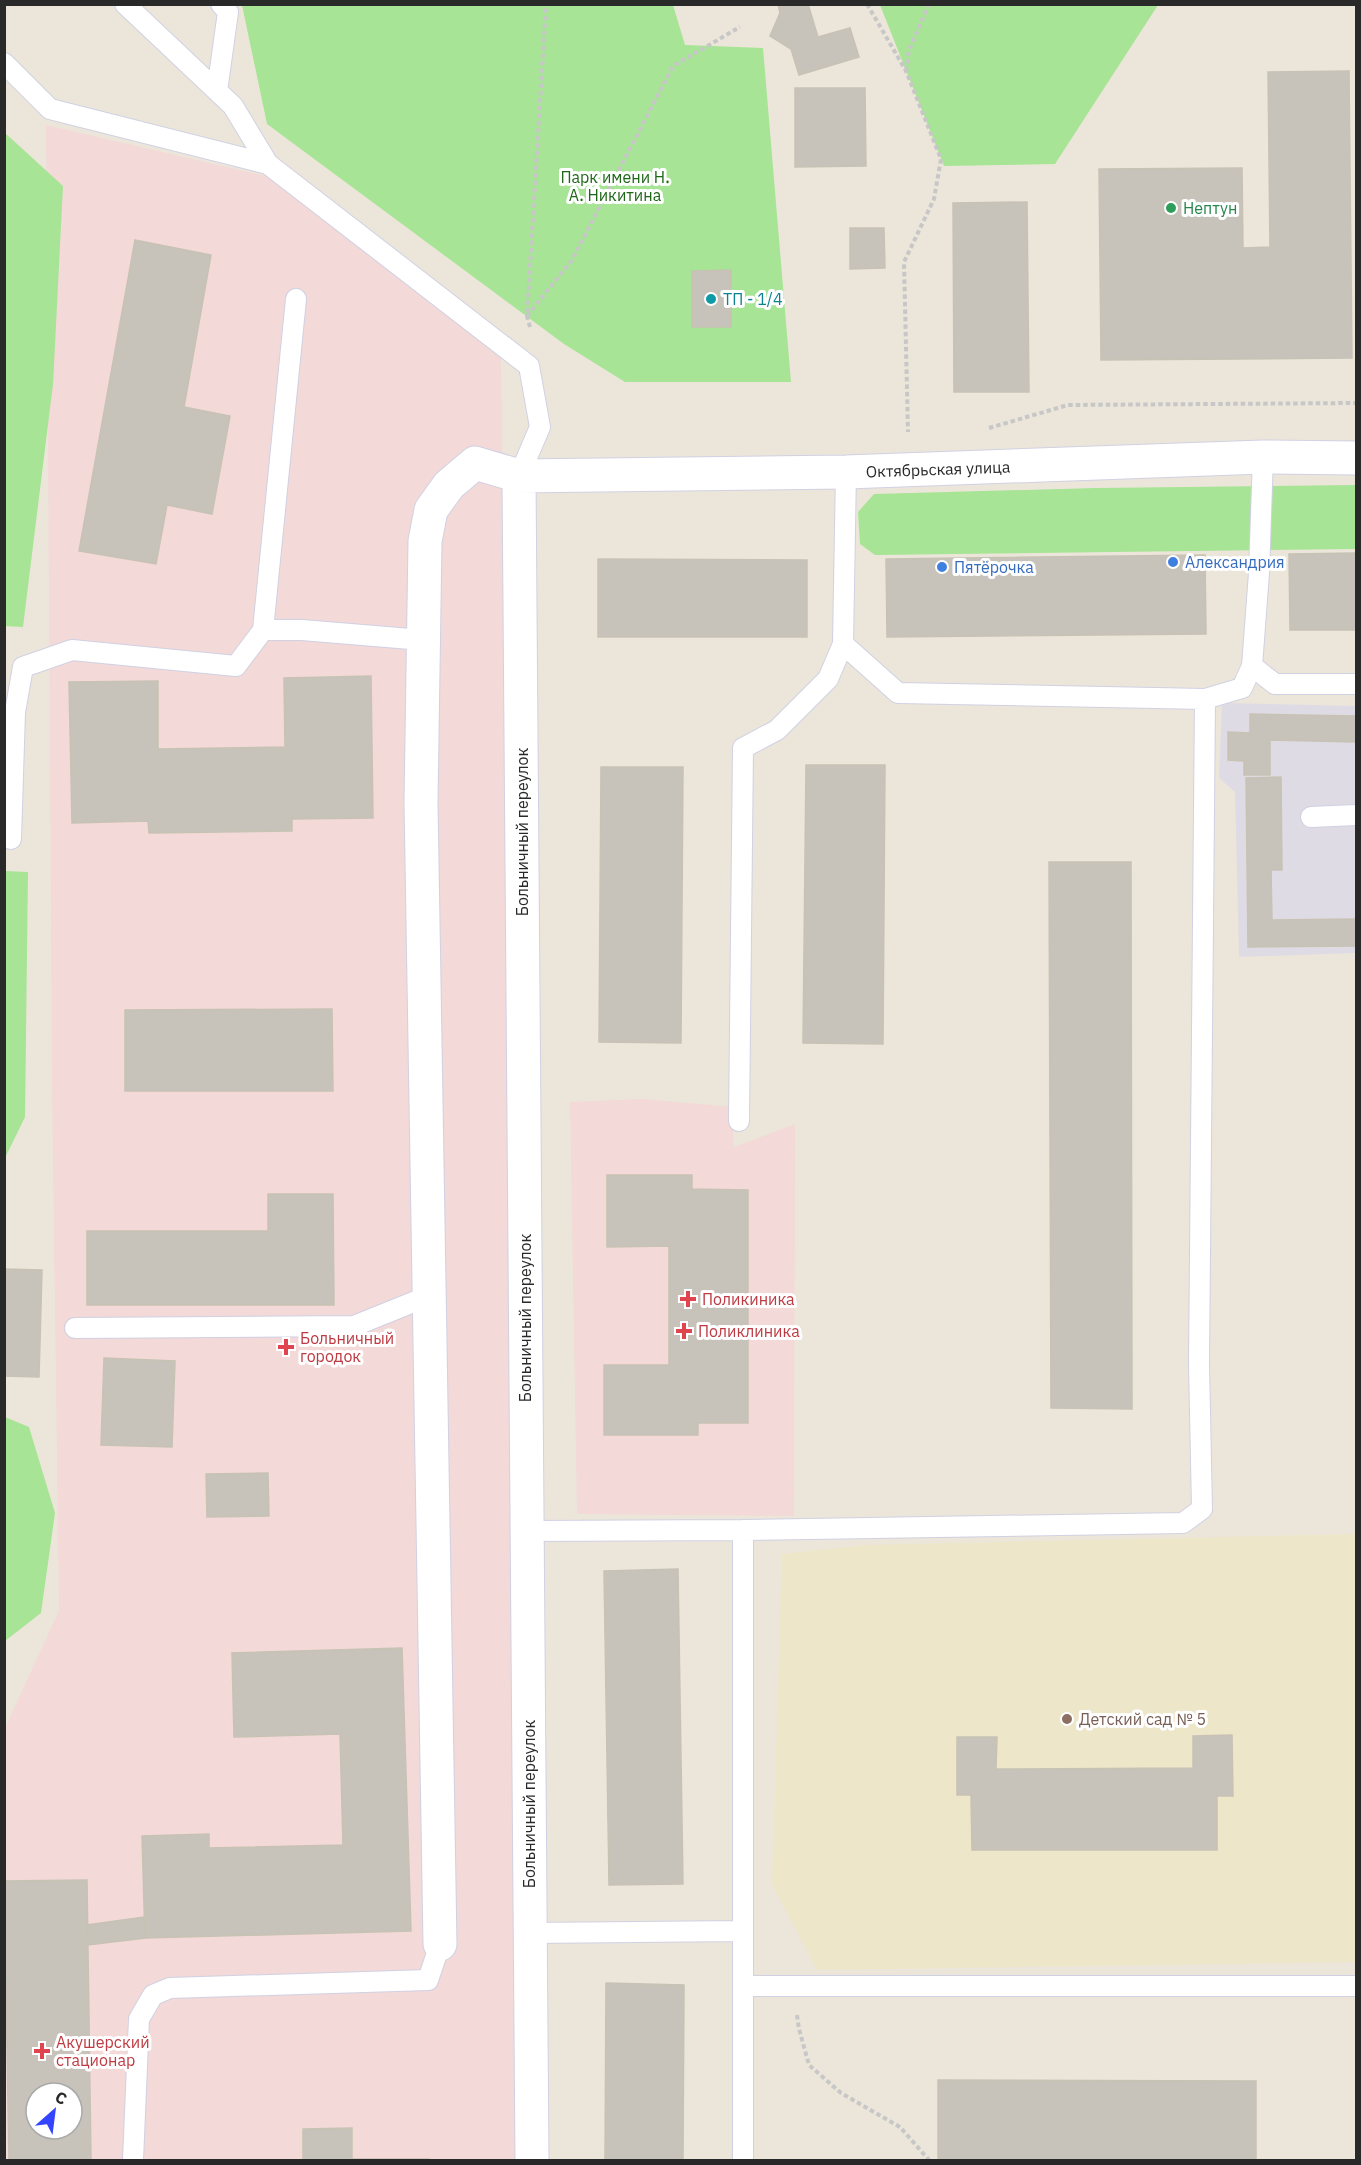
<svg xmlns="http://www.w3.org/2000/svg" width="1361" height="2165" viewBox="0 0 1361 2165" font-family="'IBM Plex Sans',sans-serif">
	<rect width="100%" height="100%" fill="#ece6da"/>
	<path fill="#dfdbe4" d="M1222,703L1356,706V953L1239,957L1235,792L1219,778Z"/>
	<path fill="#eee6c9" d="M1356,1534V1962L817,1970L772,1884L782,1554L864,1545Z"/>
	<path fill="#f3d9d7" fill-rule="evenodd" d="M46,125L279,179L501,356L529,2160H5V1728L59,1611L52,1083ZM36,2093H72V2129H36Z
		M643,1099L732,1107L734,1147L795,1124L794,1516L577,1514L570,1102Z"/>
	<path fill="#a7e495" d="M242,5H673L685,45L763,48L791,382H625L564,344L267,124Z
		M880,5H1158L1055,164L944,166Z
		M4,132L63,186L53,384L23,627L4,626Z
		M1356,485V549L875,555L860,544L858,512L874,494L1096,488Z
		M5,871L28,872L25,1117L5,1158Z
		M5,1417L29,1427L55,1513L41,1613L5,1641Z"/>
	<path fill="#c7c3ba" stroke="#c7c2b4" stroke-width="1.5" fill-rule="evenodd" d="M778,4H808L818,37L850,28L859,57L799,75L791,49L770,36L780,13Z
		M1349,71L1352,358L1101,360L1099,169L1242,168L1243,248L1270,247L1268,72Z
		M795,88H865L866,166L795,167Z
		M1027,202L1029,392H954L953,203Z
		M850,228H884L885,268L850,269Z
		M135,240L211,255L184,407L230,416L212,514L167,505L156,564L79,551Z
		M731,270V327H692V271Z
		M1356,553V630H1290L1289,554Z
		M1205,555L1206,634L887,637L886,559Z
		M598,559L807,560V637H598Z
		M371,676L373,818L292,819V831L149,833L148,821L72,823L69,682L158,681V749L285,747L284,678Z
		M1250,714L1356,716V742L1270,740V775H1244V761L1228,760V732L1250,733Z
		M806,765H885L883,1044L803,1043Z
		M601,767H683L681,1043L599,1042Z
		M1281,777L1282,870H1271L1272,920L1356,919V946L1248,947L1246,778Z
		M1049,862H1131L1132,1409L1051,1408Z
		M332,1009L333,1091H125V1010Z
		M607,1175H692V1189L748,1190V1423H698V1435H604V1365H669V1246L607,1247Z
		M268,1194H333L334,1305H87V1231H268Z
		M4,1269L42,1270L39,1377L4,1376Z
		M104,1358L175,1361L172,1447L101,1445Z
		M268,1473L269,1516L207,1517L206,1474Z
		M678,1569L683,1884L609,1885L604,1571Z
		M402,1648L411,1931L145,1938L142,1836L209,1834V1848L343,1845L340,1734L234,1737L232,1653Z
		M1232,1735L1233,1796H1217V1850H972L971,1795H957V1737H997L996,1769L1193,1768V1736Z
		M87,1880L91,2160H9L4,1881ZM36,2093H72V2129H36Z
		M144,1917L145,1938L88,1945L87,1925Z
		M606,1983L684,1985L683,2160H605Z
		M938,2080L1256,2081V2160H938Z
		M352,2128V2159H429V2160H303V2129Z"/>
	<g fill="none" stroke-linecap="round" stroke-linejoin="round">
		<defs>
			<path id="service" d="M125,4L233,106L268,164L529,366L540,427L519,476
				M4,63L50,109L268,164
				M217,91L228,12L221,4
				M296,299L263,630H302L423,640
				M843,644L898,693L1205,699L1242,688L1252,666L1259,573L1263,457
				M1252,666L1275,684H1356
				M1311,817L1356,815
				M11,839L15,712L23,667L72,650L236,666L263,630
				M739,1121L743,748L777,730L828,679L843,644L846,472
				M75,1328L354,1326L431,1295
				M743,1530L1183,1523L1202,1509L1199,1364L1205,699
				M527,1531L743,1530V2160
				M530,1933L743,1931
				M743,1986H1356
				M133,2160L139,2019L153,1995L170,1988L428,1980L440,1944"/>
			<path id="minor" d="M519,476L532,2160
				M440,1944L421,802L425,541L431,510L449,485L475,463L519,476L846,472L1263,457L1356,458"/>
		</defs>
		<use href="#service" stroke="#d0d1e3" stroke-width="22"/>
		<use href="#minor" stroke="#d0d1e3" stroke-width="35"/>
		<path stroke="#c7c7c7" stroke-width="4" stroke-dasharray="4.5 3" stroke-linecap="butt" d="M867,4L906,71L941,159L934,199L904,262L908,432
			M906,71L909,50L929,4
			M527,316L572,260L673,66L740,27
			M530,327L527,316L546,4
			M989,428L1068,405L1356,403
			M797,2015L799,2029L809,2065L841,2093L900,2127L929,2160"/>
		<use href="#service" stroke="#fff" stroke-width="20"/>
		<use href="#minor" stroke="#fff" stroke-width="33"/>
	</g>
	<circle fill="#2e9e5b" stroke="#fff" stroke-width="2" cx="1171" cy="208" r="6"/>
	<circle fill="#0f9aa8" stroke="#fff" stroke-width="2" cx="711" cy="299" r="6"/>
	<g fill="#3f7fe0" stroke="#fff" stroke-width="2">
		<circle cx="1173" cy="562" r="6"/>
		<circle cx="942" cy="567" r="6"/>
	</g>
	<g fill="#e0444e" stroke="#fff" stroke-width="2">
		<path d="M685 1290h6v6h6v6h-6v6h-6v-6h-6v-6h6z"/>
		<path d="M681 1322h6v6h6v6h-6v6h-6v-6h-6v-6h6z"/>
		<path d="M283 1338h6v6h6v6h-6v6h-6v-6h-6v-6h6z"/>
		<path d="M39 2042h6v6h6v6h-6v6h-6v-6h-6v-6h6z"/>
	</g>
	<circle fill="#8d6e63" stroke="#fff" stroke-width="2" cx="1067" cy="1719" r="6"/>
	<g text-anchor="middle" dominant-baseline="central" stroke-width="6" stroke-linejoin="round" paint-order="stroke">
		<g font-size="16" fill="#1f6718" stroke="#fff">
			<text x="615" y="177">Парк имени Н.<tspan x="615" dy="18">А. Никитина</tspan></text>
		</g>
		<g font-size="16" fill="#27864d" stroke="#fff" text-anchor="start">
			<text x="1183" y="208">Нептун</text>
		</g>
		<g font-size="16" fill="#0d838f" stroke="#fff" text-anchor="start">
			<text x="723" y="299">ТП - 1/4</text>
		</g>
		<g font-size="16" fill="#292929" stroke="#fff">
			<text transform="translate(938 469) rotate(-2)">Октябрьская улица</text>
			<text transform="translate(522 832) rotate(-90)">Больничный переулок</text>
			<text transform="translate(525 1318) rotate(-90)">Больничный переулок</text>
			<text transform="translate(529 1804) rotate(-90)">Больничный переулок</text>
		</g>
		<g font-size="16" fill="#366cbe" stroke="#fff" text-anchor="start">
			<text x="1185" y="562">Александрия</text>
			<text x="954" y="567">Пятёрочка</text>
		</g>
		<g font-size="16" fill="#be3a42" stroke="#fff" text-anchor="start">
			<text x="702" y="1299">Поликиника</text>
			<text x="698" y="1331">Поликлиника</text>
			<text x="300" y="1338">Больничный<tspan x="300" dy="18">городок</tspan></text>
			<text x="56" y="2042">Акушерский<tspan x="56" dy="18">стационар</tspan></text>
		</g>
		<g font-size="16" fill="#785e54" stroke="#fff" text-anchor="start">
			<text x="1079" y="1719">Детский сад № 5</text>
		</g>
	</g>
	<rect width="1361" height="2165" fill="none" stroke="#292929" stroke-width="12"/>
	<g transform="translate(54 2111) rotate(28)"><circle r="28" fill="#ffffff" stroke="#a9a9a9" stroke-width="1.5"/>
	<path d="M0-4.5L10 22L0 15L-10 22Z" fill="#3544fe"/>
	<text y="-9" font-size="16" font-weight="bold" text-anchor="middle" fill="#292929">С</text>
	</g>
</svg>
